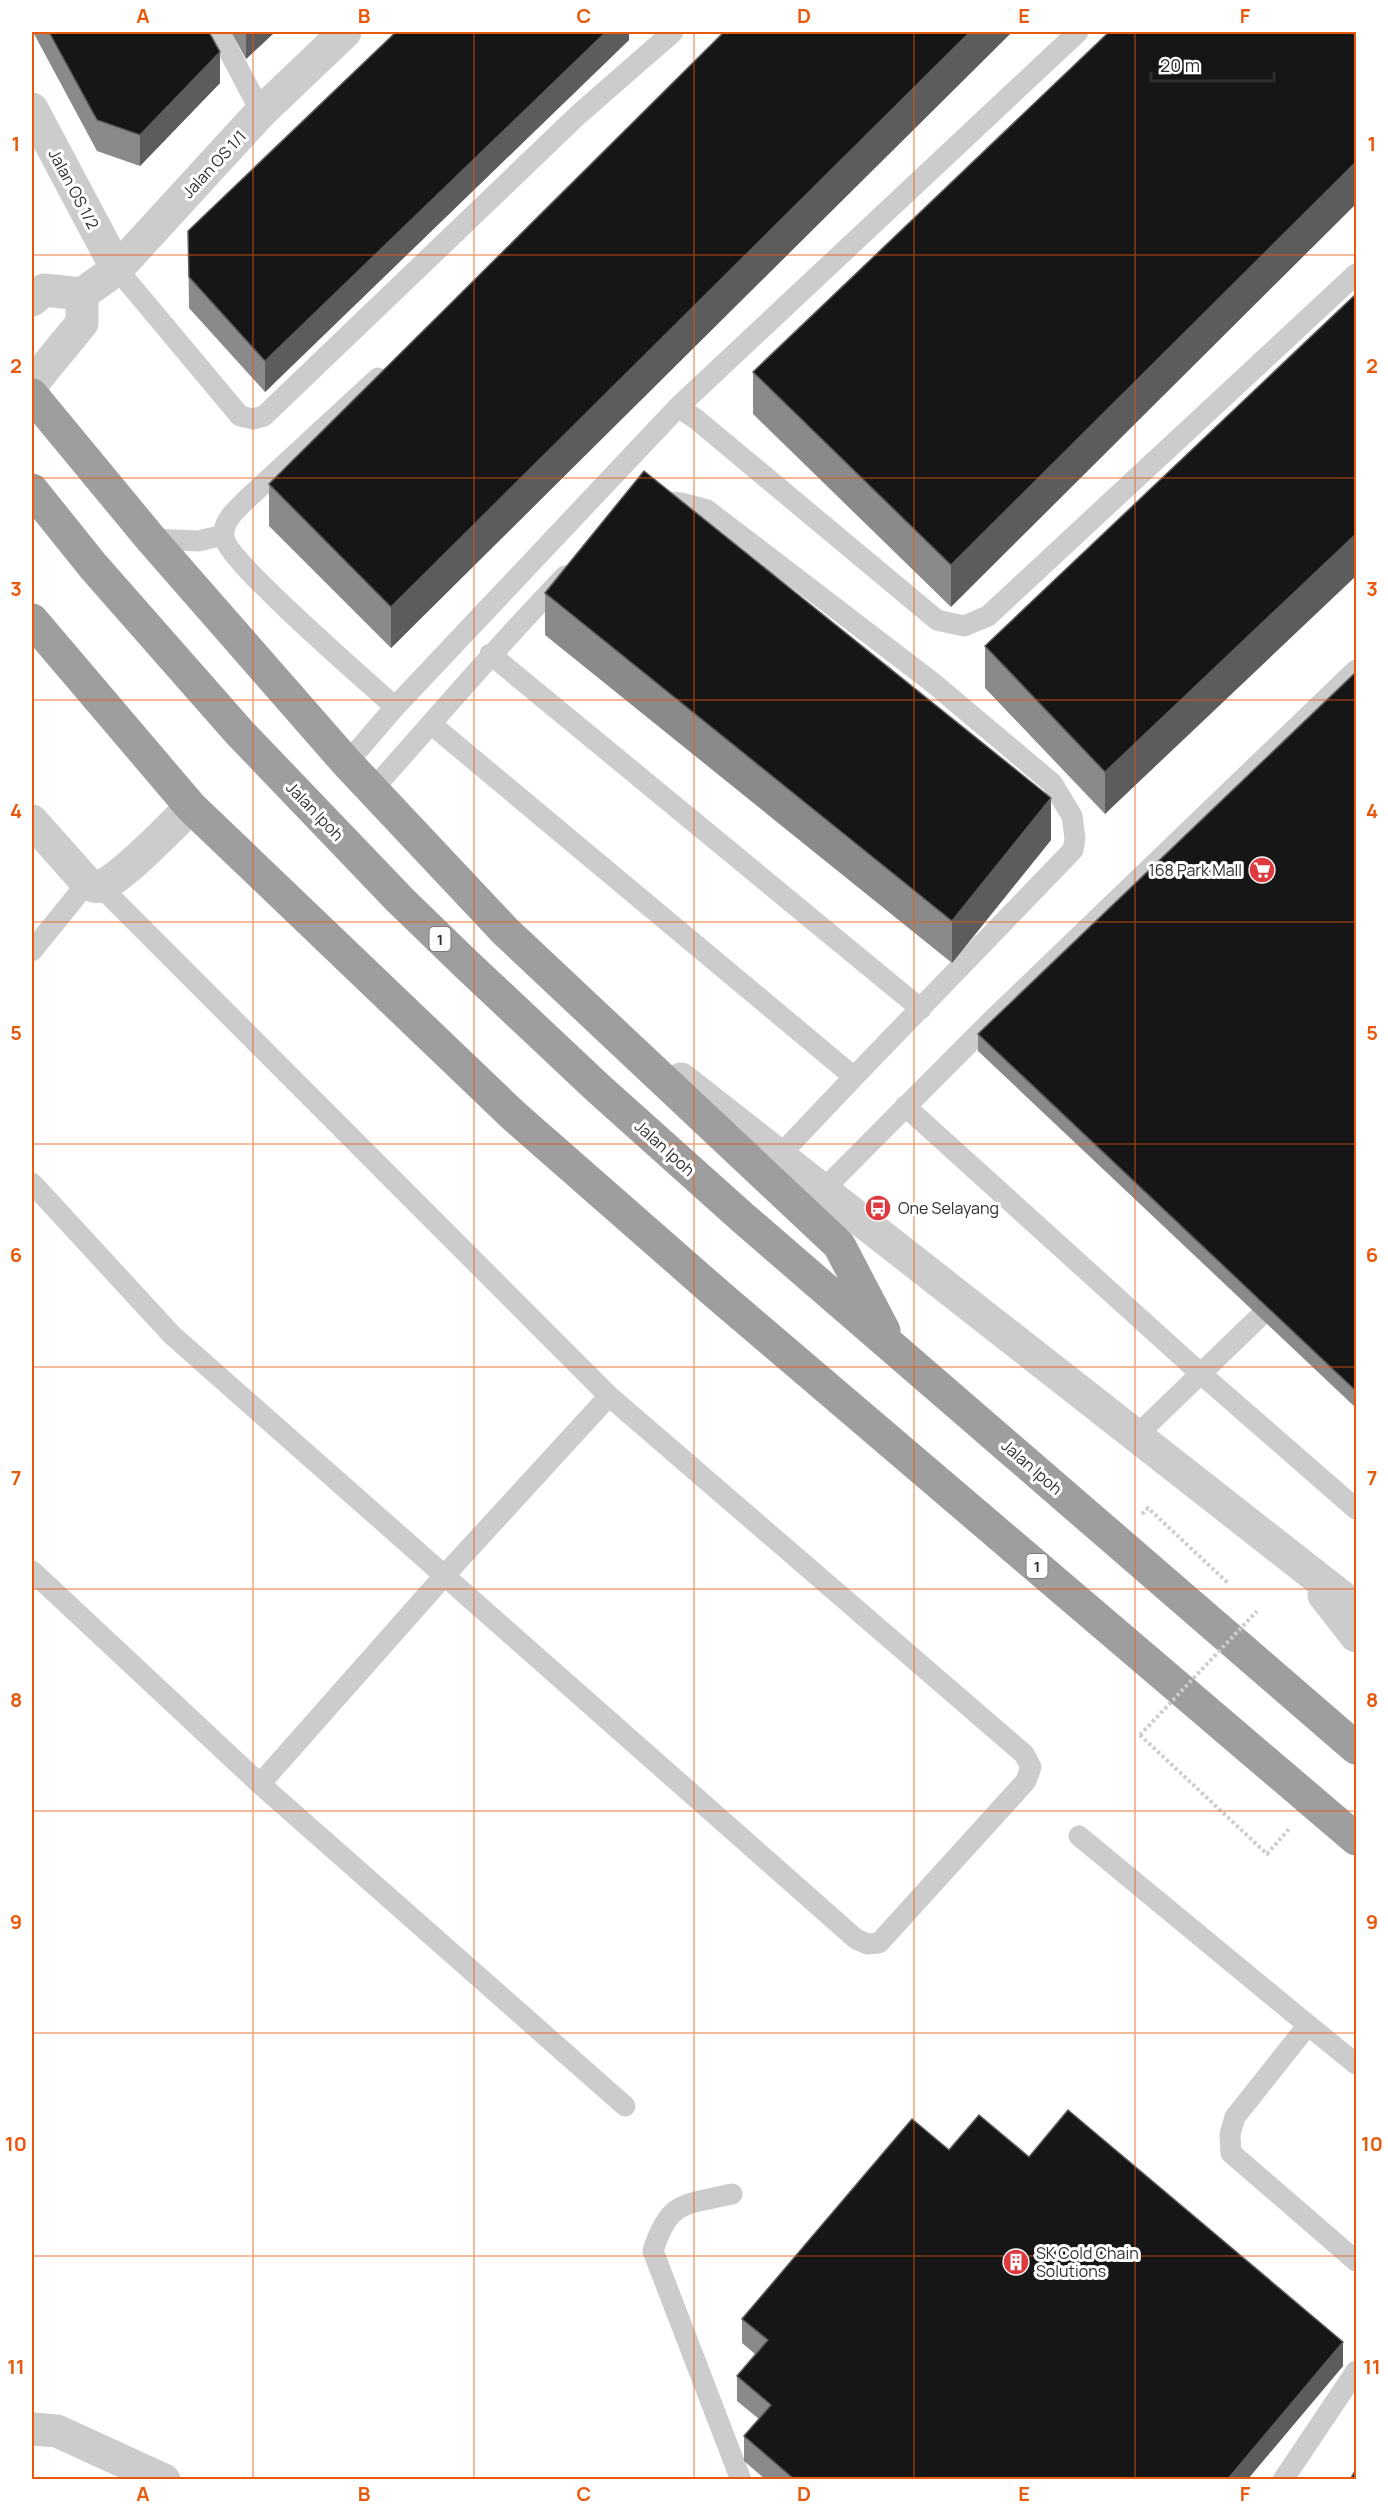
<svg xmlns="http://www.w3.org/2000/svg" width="1388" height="2511" viewBox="0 0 1388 2511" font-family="Manrope,sans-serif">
	<rect width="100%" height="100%" fill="#fff"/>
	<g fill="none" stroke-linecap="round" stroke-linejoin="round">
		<path stroke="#ccc" stroke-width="4" stroke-dasharray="3 3" stroke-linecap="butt" d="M1142,1514L1148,1508L1228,1583
			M1140,1735L1267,1854L1289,1829"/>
		<path stroke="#ccc" stroke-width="21" d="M219,32L261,112
			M117,269L240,416L253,419L264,416L578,115L673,32
			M378,378L247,499C237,509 222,521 224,537C227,561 369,683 395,707
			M678,407L696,419L937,620L964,626L988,616L1356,274
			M151,539L198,541L224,535
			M490,654L921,1009
			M431,724L854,1077L1073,850L1075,838L1072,816L1052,783L932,682L707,510L681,503L657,501
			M347,763L395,707L678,407L1078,32
			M373,789C437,718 498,645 565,576
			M32,951L87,883
			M905,1106L1200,1373L1356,1509
			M779,1156L854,1077
			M32,1183L172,1335L856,1939L867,1944L879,1943L1026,1781L1031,1767L1024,1754L609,1396L100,886
			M823,1190L991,1021L1356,670
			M1136,1436L1279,1298
			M32,1571L260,1784L625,2106
			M260,1784L444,1576L609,1396
			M1079,1836L1308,2025
			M1356,2064L1308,2025L1235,2117L1230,2134L1231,2153L1356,2261
			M732,2194C684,2205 669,2200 653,2251L741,2480
			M1283,2480L1356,2371"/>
		<path stroke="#ccc" stroke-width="33" d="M32,109L117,269
			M32,300L44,290L82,294L117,269L261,112L345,32
			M32,384L82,323V294
			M32,821L87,883C91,885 95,888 100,886C122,879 172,825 191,807"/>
		<path stroke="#ccc" stroke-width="33" d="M681,1079L1356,1608
			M1324,1595L1356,1636
			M32,2429L57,2431L164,2480"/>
		<path stroke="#9e9e9e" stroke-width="33" d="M32,395L151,539L347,763L505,931L839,1245L884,1331
			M32,490L93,566L239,732L400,900L465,963L599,1089L743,1218L1356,1748
			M32,620L191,807L514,1116L717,1294L1356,1839"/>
		<path stroke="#ccc" stroke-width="4" stroke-dasharray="3 3" stroke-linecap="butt" d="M1140,1735L1257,1611"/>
	</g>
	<path fill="#8a8a8a" d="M33,32H209L220,83L140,166L97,151Z
		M231,32H275L246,59Z
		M629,32V40L265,392L189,308L188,231Z
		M724,32H1012L391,648L269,526V484Z
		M1109,32L951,607L753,414V372Z
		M1356,294L1105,814L985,688V646Z
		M545,593L1051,840L952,963L545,635Z
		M1356,672V1408L978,1051V1034Z
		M949,2150L1029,2157L1343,2366L1247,2480H766L744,2461V2436L759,2419L737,2401V2376L755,2354L742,2343V2319Z"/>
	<path fill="#5c5c5c" d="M246,32H275L246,59Z
		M606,32H629V40L265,392V361Z
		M970,32H1012L391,648V607Z
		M220,52V83L140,166V135Z
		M1356,162V204L951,607V565Z
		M1356,534V576L1105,814V772Z
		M1051,798V840L952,963V921Z
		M1343,2342V2366L1247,2480H1227Z"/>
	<path fill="#161616" stroke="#5c5c5c" stroke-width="1.5" d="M49,32H209L220,52L140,135L97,120Z
		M396,32H606L265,361L189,277L188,231Z
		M724,32H970L391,607L269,484Z
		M1109,32H1356V162L951,565L753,372Z
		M1356,294V534L1105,772L985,646Z
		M644,471L1051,798L952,921L545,593Z
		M1356,672V1391L978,1034Z
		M1068,2110L1343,2342L1227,2480H795L744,2436L771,2405L737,2376L768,2340L742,2319L912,2119L949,2150L979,2115L1029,2157Z
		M1356,2469V2480H1350Z"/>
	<path fill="none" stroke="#e8590c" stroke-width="1.5" stroke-opacity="0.55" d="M253,32V2480M474,32V2480M694,32V2480M914,32V2480M1135,32V2480M32,255H1356M32,478H1356M32,700H1356M32,922H1356M32,1144H1356M32,1367H1356M32,1589H1356M32,1811H1356M32,2033H1356M32,2256H1356"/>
	<defs>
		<symbol id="supermarket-disc" viewBox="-11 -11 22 22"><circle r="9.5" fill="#de393f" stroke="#fff"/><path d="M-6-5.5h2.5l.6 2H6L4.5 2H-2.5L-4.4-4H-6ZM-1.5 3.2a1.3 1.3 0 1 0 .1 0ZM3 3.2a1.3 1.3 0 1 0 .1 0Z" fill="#fff"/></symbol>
		<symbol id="bus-disc" viewBox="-11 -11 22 22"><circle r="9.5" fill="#de393f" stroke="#fff"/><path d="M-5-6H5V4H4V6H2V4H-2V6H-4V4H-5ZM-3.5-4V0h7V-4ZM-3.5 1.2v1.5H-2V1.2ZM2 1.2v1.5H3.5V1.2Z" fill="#fff"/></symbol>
		<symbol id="building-disc" viewBox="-11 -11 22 22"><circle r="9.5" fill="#de393f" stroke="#fff"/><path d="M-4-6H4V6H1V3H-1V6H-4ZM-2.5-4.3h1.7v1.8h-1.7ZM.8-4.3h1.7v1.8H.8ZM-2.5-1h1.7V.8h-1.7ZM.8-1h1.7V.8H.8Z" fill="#fff"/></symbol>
	</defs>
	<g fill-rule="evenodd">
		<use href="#supermarket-disc" x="1247" y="855" width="30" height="30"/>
		<use href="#bus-disc" x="863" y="1193" width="30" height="30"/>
		<use href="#building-disc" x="1001" y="2247" width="30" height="30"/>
	</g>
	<g text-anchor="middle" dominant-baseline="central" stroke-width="6" stroke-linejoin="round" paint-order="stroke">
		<g fill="#fff" stroke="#6d6d6d" stroke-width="1.5">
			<rect x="429.5" y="927" width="21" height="24" rx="4.5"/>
			<rect x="1026.5" y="1554" width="21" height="24" rx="4.5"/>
		</g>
		<g font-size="15" font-weight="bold" fill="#2f2f2f">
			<text x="440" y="939">1</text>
			<text x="1037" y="1566">1</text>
		</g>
		<g font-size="16" fill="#2f2f2f" stroke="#fff">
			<text transform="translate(214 164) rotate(-47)">Jalan OS 1/1</text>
			<text transform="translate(74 189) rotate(62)">Jalan OS 1/2</text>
			<text transform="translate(315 811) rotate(46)">Jalan Ipoh</text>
			<text transform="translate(665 1148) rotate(42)">Jalan Ipoh</text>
			<text transform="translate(1032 1467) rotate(41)">Jalan Ipoh</text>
		</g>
		<g font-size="16" fill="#2f2f2f" stroke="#fff" text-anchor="start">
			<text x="1242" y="870" text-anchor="end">168 Park Mall</text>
			<text x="898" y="1208">One Selayang</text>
			<text x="1036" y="2253">SK Cold Chain<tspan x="1036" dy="18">Solutions</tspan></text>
		</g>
	</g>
	<rect width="1388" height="2511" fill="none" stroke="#ffffff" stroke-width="66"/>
	<path d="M1151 72v9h123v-9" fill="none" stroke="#2f2f2f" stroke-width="3"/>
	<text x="1160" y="72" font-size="18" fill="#2f2f2f" stroke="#ffffff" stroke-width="4.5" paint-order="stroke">20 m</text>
	<rect x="33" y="33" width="1322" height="2445" fill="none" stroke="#e8590c" stroke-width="2"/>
	<g font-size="20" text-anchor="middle" font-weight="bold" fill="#e8590c">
		<text x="143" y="23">A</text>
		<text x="364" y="23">B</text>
		<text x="584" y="23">C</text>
		<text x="804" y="23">D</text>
		<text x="1024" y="23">E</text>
		<text x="1245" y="23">F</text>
		<text x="16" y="151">1</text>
		<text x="1372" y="151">1</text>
		<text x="16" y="373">2</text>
		<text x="1372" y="373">2</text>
		<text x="16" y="596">3</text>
		<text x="1372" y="596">3</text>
		<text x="16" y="818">4</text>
		<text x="1372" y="818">4</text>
		<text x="16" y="1040">5</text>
		<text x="1372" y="1040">5</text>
		<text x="16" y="1262">6</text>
		<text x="1372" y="1262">6</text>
		<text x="16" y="1485">7</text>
		<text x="1372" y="1485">7</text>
		<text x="16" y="1707">8</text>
		<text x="1372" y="1707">8</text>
		<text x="16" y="1929">9</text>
		<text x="1372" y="1929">9</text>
		<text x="16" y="2151">10</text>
		<text x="1372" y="2151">10</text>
		<text x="16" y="2374">11</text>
		<text x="1372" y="2374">11</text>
		<text x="143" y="2501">A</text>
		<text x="364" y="2501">B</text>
		<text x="584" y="2501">C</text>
		<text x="804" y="2501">D</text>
		<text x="1024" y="2501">E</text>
		<text x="1245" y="2501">F</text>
	</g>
</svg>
